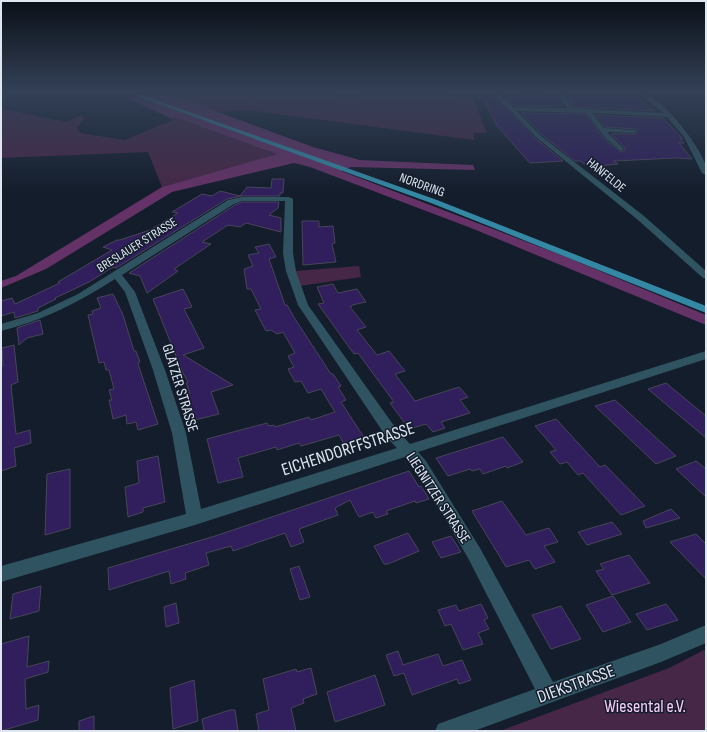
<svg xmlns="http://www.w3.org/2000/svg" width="707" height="732" viewBox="0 0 707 732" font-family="'Sofia Sans Condensed',sans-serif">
	<rect width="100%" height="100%" fill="#131d2c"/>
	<path fill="#462747" d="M198,91H315L351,98L369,91H416L473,98L487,133H474V140L247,110L217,112L171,95Z
		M3,109L66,122L79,116H82L84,119L77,128L80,133L125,140L177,118L278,154L162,187L148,152L1,158V110Z
		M359,266L361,277L300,286L296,271Z
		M706,649V731H500L669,668Z"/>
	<path fill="#653267" d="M160,91H196L172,95L313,147L360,160L473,165L475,170L351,167L341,171L566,257L706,315V325L471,228L310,167L294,163L172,192L46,269L1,288V281L16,276L162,187L277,154L177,118L172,119L128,98Z"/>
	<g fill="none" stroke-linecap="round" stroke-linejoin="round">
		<path stroke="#113633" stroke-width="2" d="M1,95L6,104L1,107"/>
	</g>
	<path fill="#301f5c" stroke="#484558" d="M475,91H490L536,139L563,161L530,163L497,126L485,102Z
		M499,91H512L519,96H543L544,95L541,91H555L564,106H514Z
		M564,91H630L655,111L574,107Z
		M521,113L585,114L605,140L621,152L625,150V148L611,134H634L638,132L637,129L605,127L595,115L663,118L683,139H680L684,143H679L692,159L676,158L614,161L618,164L589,167L580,161H575L542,135Z
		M272,179H284L283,193H280V196H242L227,199L116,268L113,267L89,282L55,298L56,299L38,308V311L15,318L14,312L1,316V301L12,298L15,304L60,283L58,282L112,250L103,247L117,240H120L150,230L178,213L172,212L202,194L212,196L220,191L240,196L247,187L271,188Z
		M242,202H279L278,208L269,215L281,218V232L246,223L240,227L228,225L202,242L211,244L174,269L178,271L147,293L140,276L129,273L235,205Z
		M302,221H319V227L333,226L335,243L332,244L336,262L303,265Z
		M269,244L276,257L269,259L285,305H287L295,319L331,374H333L341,386L338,387L346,400L341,402L365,439L345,446L339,435L301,446L299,443L277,450L276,447L238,458L243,477L218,483L207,439L267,423L269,426L274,425L275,427L309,417L311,420L335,412L321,389L308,393L301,381L295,382L288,369L294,367L288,356L295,353L283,332L277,334L271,330L266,331L255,310L261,309L251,289H247L244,269L253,266L248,255L259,253L255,247Z
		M333,284L338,293L357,289L366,302L352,305V306L350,307L366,327L357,330L377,355L389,351L405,371L395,374L415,401L459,387L468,397L460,400L470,413L441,422L445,428L433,432L426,424L409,429L390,403L394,402L358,353L354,354L318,304L324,303L317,287Z
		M183,289L192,307L184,309L204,348L183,355L233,385L211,392L219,414L195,420L187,394L190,393L186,383L188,382L183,373L153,299Z
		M113,294L123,315L134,351H136L140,362L138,363L139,367L158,424L138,430L136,422L127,424L126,415L113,419L109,400H112L109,390L114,389L109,370H106L104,362L99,363L88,315L93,314L92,311L101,308L97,298Z
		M40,320L43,334L27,338L19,345L17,328Z
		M14,345L18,382L11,385L16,434L30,430L31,443L14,448L16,466L1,471V366H3L2,348Z
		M666,383L706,416V438L648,389Z
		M615,400L663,444L676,456L656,464L595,406Z
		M556,419L600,467L605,465L645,506L621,515L583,473L578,475L567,462L560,464L550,452L556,450L535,426Z
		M503,437L523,462L507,468L506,466L483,474L480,469L472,471L470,469L448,476L436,458Z
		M158,456L165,502L143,508V512L128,517L125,487L139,483L137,461Z
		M696,461L706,469V497L676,469Z
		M70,469V528L45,535L47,474Z
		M409,471L419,487L421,486L429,499L416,503L415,501L386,511L388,514L376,518L373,512L359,517L350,500L335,508L338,515L299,529L304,542L291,547L285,533L233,551L231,546L206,553L209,565L185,573L186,579L171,584L169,571L109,590L108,568L215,536Z
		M502,501L526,535L549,528L558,542L544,546L555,562L535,569L529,560L506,567L472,511Z
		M671,509L680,518L646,528L643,521Z
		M612,522L622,534L587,545L578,532Z
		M408,533L419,551L388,564H384L374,546Z
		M696,534L706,544V579L670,542Z
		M451,536L461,552L441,558L432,542Z
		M629,555L650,583L612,595L596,571L604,569L600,564Z
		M299,566L310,597L300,600L290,569Z
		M41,586L39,611L10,619L13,594Z
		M613,596L631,622L603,632L586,605Z
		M176,603L179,623L166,627L164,607Z
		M481,604L488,618L484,620L489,629L478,633L483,644L463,650L451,624L445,626L438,610L456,605L459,611Z
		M666,604L678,620L647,630L636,614Z
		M561,606L581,639L551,649L532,615Z
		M29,636L27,667L49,661L48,672L25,679L26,709L39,705L38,720L1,731V644Z
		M398,651L403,665L438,654L443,666L462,660L471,680L459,684L457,679L412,695L404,673L394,676L386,655Z
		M311,668L317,694L303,699L304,703L291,708L296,731H259L256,714L269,710L263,679L296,669L297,672Z
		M375,675L385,705L335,722L327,692Z
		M194,680L198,721L173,729L170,688Z
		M230,710H235L238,731H204L202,719Z
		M94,716V731H79V721Z"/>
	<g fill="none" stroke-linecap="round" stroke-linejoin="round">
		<path fill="#2f5360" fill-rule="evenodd" d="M491,91H497L513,107L567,108L556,91H562L573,108L663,113L636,91C658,91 698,143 705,163C707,167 706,171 706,175L702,173L684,137L667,117L592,113L604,128L636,130V132L634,133L607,132L624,149L621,151L606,139L586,113L517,111L541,136L644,216L706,271V279L703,278L638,220L537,138Z
			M242,197H289L293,199V253L296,271L308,305L397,430L410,444L706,351V359L418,452L426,461L480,548L553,682L661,644L706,625V643L661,662L474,731H435L438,724L535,689L468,558L416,469L405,457L195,525L1,582V566L186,514L172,433L153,370L125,292L115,279C79,302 42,321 1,331V324L38,313L78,294L228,200ZM242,201H285L283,253L286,271L298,305L387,438L397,448L201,509L186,433L165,370L135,292L122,275L234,204Z"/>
		<path fill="#3588a4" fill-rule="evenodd" d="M123,91H130L437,200L706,306V313L431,203Z"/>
	</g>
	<linearGradient id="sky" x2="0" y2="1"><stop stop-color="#0a1018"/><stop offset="0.47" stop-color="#334056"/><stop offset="1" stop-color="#334056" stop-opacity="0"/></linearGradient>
	<rect width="707" height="193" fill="url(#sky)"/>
	<g text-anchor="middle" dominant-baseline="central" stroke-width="3" stroke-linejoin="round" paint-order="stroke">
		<g font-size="13" fill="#dee6f0" stroke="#131d2c">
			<text transform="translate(606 175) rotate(39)">HANFELDE</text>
			<text transform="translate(422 185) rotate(20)">NORDRING</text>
			<text transform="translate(137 245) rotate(-32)">BRESLAUER STRASSE</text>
		</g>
		<g font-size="15" fill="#dee6f0" stroke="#131d2c">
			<text transform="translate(180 388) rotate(73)">GLATZER STRASSE</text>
			<text transform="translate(438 498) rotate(57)">LIEGNITZER STRASSE</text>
		</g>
		<g font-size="18" fill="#dee6f0" stroke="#131d2c">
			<text transform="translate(348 449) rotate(-18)">EICHENDORFFSTRASSE</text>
			<text transform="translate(576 684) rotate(-20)">DIEKSTRASSE</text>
		</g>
		<g font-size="18" fill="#fbccfc" stroke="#131d2c">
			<text x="645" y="706">Wiesental e.V.</text>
		</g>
	</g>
	<rect width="707" height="732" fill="none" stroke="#dee6f0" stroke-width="4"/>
</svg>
